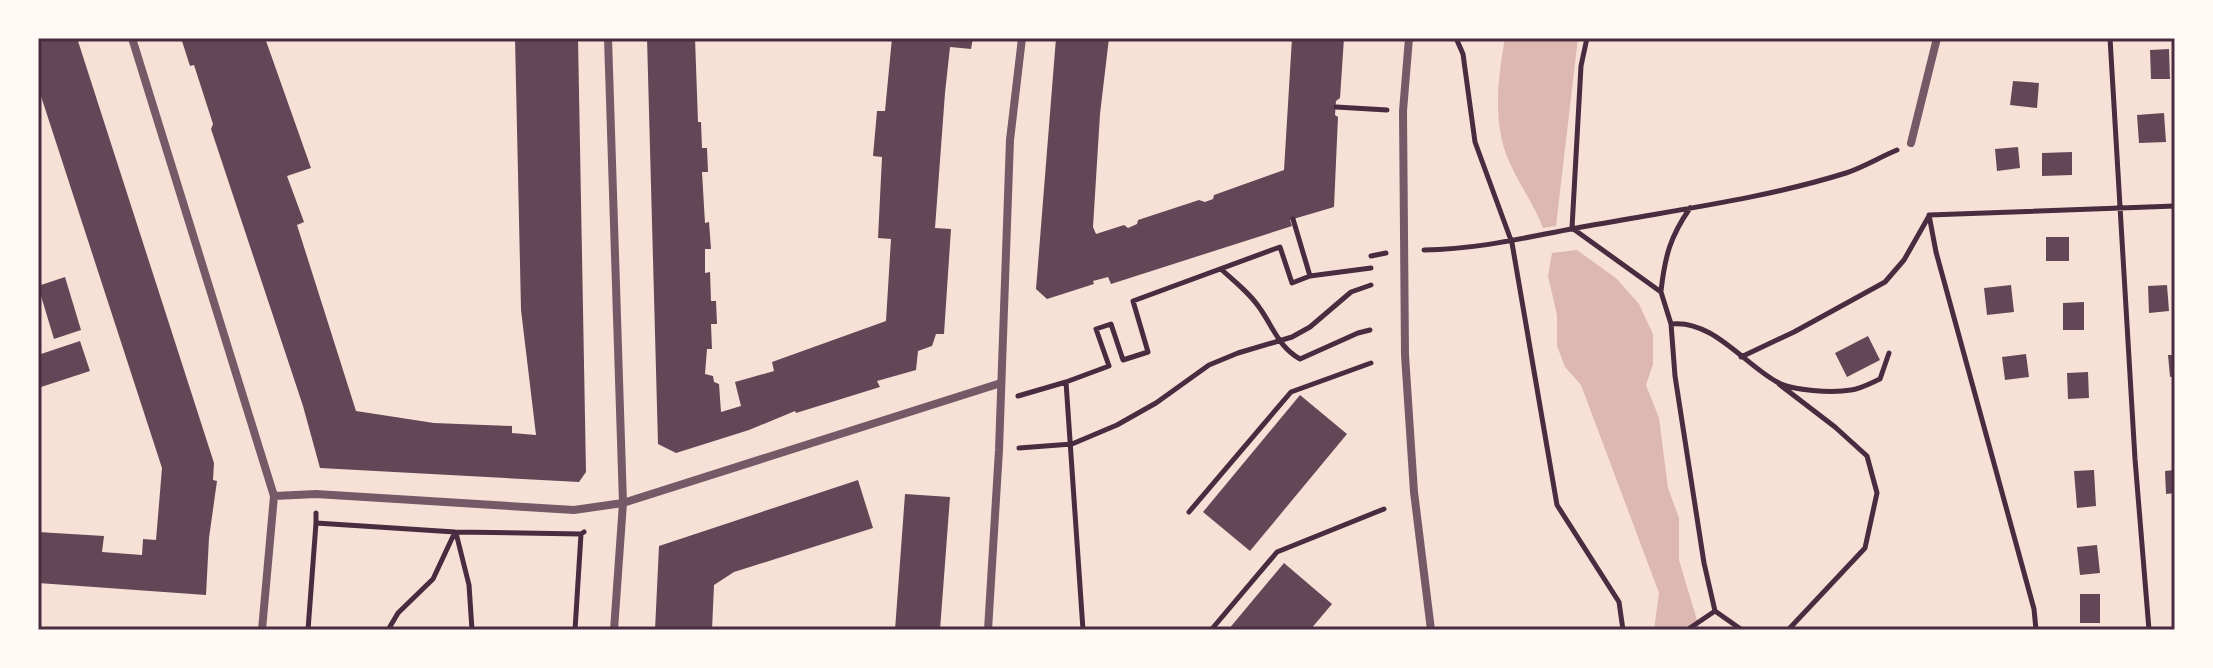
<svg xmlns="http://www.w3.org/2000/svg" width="2213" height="668" viewBox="0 0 2213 668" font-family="'PT Sans',sans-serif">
	<rect width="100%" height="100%" fill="#f7e1d7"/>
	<path fill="#dcb8b0" d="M1505,38H1578L1556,226L1543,228C1534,204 1519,185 1509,161C1492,124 1498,77 1505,38Z
		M1577,250L1617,279L1639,304L1653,334V364L1646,385L1659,418L1668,488L1679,518V560L1700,630H1654L1659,593L1581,385L1565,367L1557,346V315L1548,276L1552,253Z"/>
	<path fill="#644757" d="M38,38H77L214,463L213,480L217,481L209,538L206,595L38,583V532L104,536L102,552L142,555L143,539L156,540L162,468L38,87Z
		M181,38H265L311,168L287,176L304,222L297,225L356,411L434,423L512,426V433L536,435L521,310L515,38H578L586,472L579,482L320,468L303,406L211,129L213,124L194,65L190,66Z
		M647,38H695L698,122H701L702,148H707L708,172H702L705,223L709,222L711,249H705V273L710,272L711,301H716L717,324H711L712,349H707L705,374L713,376L714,382L719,384L721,412L741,406L735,382L774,371L772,362L886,321L891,239L878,238L882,157L873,156L877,111H885L892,38H973L971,49L950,47L945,93L935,228L951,229L944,334H936L932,346L918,351L916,370L877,381L880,387L796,413L795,411L749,430L676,453L658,444Z
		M1056,38H1109L1100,114L1093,227L1096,234L1124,225L1128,228L1137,224L1138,220L1199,200L1205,202L1213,199L1214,195L1284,170L1292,38H1344L1340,98L1336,101L1335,115L1338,117L1334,207L1290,220L1292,226L1111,284L1108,277L1093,281L1094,284L1047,299L1036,289Z
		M2169,49L2170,79H2151L2150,50Z
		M2013,81L2039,83L2037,108L2010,105Z
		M2164,113L2166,142L2139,143L2137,115Z
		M2018,147L2020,168L1997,171L1995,149Z
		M2072,152V175L2042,176V153Z
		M2046,237H2069V261H2046Z
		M65,277L81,330L54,339L38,286Z
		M2011,285L2014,312L1987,315L1984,288Z
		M2167,285L2169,311L2149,313L2148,286Z
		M2084,302V330H2063V303Z
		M1868,336L1880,360L1847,377L1835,353Z
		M80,341L90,371L38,388V355Z
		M2026,354L2029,377L2005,380L2002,357Z
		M2168,355H2175V376L2170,377Z
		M2088,372L2089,398L2068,399L2067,373Z
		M1300,395L1347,434L1250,551L1203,512Z
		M2094,470L2096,506L2077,508L2074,471Z
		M2175,470V493L2166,494L2165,471Z
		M858,480L873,528L734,572L714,585L712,630H655L659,546Z
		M905,494L950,497L940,630H895Z
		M2097,545L2100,573L2080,575L2077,547Z
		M1284,563L1332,604L1310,630H1228Z
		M2080,594H2100V623H2080Z"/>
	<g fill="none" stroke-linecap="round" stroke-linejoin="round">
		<path stroke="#4a2c40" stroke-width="5" d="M1456,38L1463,54L1475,142L1512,243L1557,505L1619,602L1623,630
			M1587,38L1581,66L1572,228L1661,292L1671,324L1675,376L1704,563L1715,611L1742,630
			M2110,38L2135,459L2149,630
			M1336,107L1387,110
			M1929,215L1936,252L2034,609L2036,630
			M1929,215L2175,206
			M1293,219L1310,276
			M1424,250C1487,249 1538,234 1599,224C1682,209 1766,198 1846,173C1864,167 1880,157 1897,150
			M1371,256L1386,253
			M1221,269C1235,282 1251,294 1261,310C1274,329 1279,347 1300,359L1358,333L1370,330
			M1661,291C1665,256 1670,237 1690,208
			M1671,324C1712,319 1744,364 1777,382C1792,391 1833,393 1851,390C1860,389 1871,383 1880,379L1889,353
			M1741,357L1794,332L1885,282L1904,260L1929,216
			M1066,382L1083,630
			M1779,384L1835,427L1867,456L1877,493L1865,548L1788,630
			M1018,396L1066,382L1109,366L1096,329L1111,324L1123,360L1148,352L1133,301L1280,247L1292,283L1310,276L1371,268
			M1019,448L1072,444L1117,425L1156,403L1209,365L1238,353L1292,337L1310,327L1351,292L1371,285
			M1189,512L1291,392L1371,363
			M316,513V523L455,532L581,534
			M456,533L469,585L472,630
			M308,630L316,523
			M388,630L398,613L433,579L455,532
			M575,630L581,534L584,532
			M1211,630L1277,552L1384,509
			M1687,630L1715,611"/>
		<path stroke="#755966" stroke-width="8" d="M132,38L274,496L262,630
			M608,38L623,503L614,630
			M1409,38L1403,111L1405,355L1414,492L1431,630
			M1911,143L1937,38
			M274,496L316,494L574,510L623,503L1001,383
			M988,630L999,450L1010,140L1022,38"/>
	</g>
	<rect width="2213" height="668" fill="none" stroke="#fffaf5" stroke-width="80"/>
	<rect x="40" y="40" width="2133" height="588" fill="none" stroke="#4a2c40" stroke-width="3"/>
</svg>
